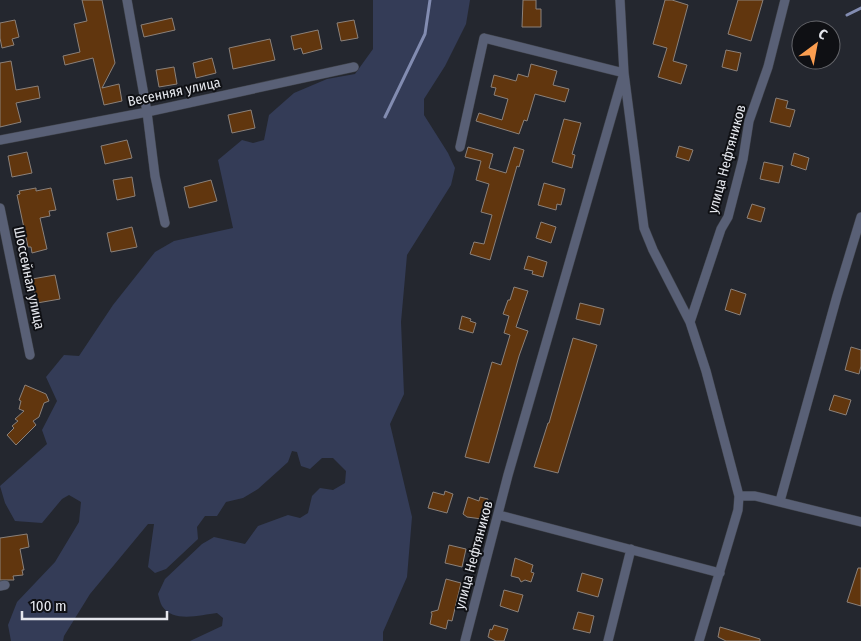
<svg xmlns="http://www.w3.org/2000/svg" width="861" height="641" viewBox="0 0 861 641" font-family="'Fira Sans Condensed',sans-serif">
	<rect width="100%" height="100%" fill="#24272f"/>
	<path fill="#343c57" d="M373,0H470L466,24L445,66L424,99V115L448,153L455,168L451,185L407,255L401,322L404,394L390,424L412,517L407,577L383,632V641H190L222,626L223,618L217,613C200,615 173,623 162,606C160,603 159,597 158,594L165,579L202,544L214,537L245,544L258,526L288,515L300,518L308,513L312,496L320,488L333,490L345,483L346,471L333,458H322L310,469L301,466L297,452L292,451L288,462L258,489L243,498L226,502L217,516H205L197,527L198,539L166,569L155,573L148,567L154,524H148L90,594L64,636L63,641H11L8,625L17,602L55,562L79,522L81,502L69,495L62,499L42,523L15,521L5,503L0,486L47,444L42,430L57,401L46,377L64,355L79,356L113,305L155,252L174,241L233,228L218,160L242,140L253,143L264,140L269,115L294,93L327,79L355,74L373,49Z"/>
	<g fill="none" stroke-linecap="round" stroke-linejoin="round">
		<path stroke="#828cb1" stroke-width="3" d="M847,15L861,8
			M385,117L425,34L430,0"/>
	</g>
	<path fill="#61360e" stroke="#8b817a" d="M82,0H102L115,63L102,88L119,84L122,101L104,105L93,58L65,65L63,56L80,52L74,24L87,21Z
		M523,0H536V9H541V27H522Z
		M665,0H672L688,5L673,61L687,65L681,84L658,77L667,48L653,44Z
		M738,0H763L751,41L728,34Z
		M172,18L175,30L144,37L141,25Z
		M15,20L19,37L12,39L14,45L2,48L0,38V23Z
		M354,20L358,38L341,41L337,23Z
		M318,30L322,49L303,54L301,48L294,50L291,36Z
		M270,39L275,60L233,69L229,48Z
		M726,50L741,53L737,71L722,67Z
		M212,58L216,73L196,78L193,63Z
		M11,61L16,90L38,86L40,98L16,103L21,122L0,127V63Z
		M531,64L557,71L553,85L569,89L565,102L535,94L527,121L524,120L519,134L476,121L479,113L502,120L508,99L494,95L496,88L491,87L494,75L516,81L518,74L528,77Z
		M174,67L177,84L159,87L156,70Z
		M776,98L788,101L786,108L795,110L790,127L770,122Z
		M251,110L255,128L232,133L228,115Z
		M564,119L581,123L572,154L575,155L572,168L552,162Z
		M127,140L132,158L105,164L101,146Z
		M679,146L693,150L689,161L676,157Z
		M468,147L493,154L489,168L506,173L514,147L524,150L519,167L517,166L490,260L470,254L474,242L484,244L492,215L481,212L489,184L476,180L481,161L465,157Z
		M27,152L32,173L12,177L8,156Z
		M794,153L809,158L806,170L791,165Z
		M764,162L783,166L779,183L760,179Z
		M132,177L135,196L117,200L113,180Z
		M211,180L217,201L189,208L184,187Z
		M544,183L565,189L561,205L557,204L556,210L538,205Z
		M36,188V191L51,188L56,210L49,211L50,216L40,218L47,249L32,253L31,247H28L17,195L20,194L19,191Z
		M752,204L765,208L761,222L747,218Z
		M541,222L556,227L551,243L536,238Z
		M132,227L137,247L111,252L107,233Z
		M528,256L547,262L543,277L532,274L533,271L524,269Z
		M55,275L60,299L37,303L32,279Z
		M514,287L528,291L516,327L528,331L519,356L489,463L465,457L492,362L501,365L510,335L504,333L509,316L503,314L508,300H510Z
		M731,289L746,294L740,315L725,310Z
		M580,303L604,309L600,325L576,319Z
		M462,316L471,319L470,321L476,323L473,333L459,329Z
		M573,338L597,345L558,473L534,467L548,423H549Z
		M851,347L861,350V366L859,374L845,370Z
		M25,385L46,394L49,401L44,403L39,417L33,421L36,425L16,445L7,435L14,428L12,426L18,421L15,419L24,411L19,409L21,401L19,400Z
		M834,395L851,400L846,415L829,410Z
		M445,491L453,494L447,513L428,508L433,492L444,495Z
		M468,497L479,501L480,497L488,499L482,519L467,517L463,514Z
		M27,534L29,547L20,549L24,570H22L23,575L13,576L14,580H0V538Z
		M449,545L466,549L462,567L445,563Z
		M515,558L533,565L531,572L534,573L531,582L525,580L521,582L519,578L511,576Z
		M858,568H861V606L847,602Z
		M582,573L603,579L598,597L577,591Z
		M446,579L461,583L452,621L448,620L446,629L430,624L432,614L431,612L438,610Z
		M504,590L523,595L518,612L500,606Z
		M578,612L594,616L590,633L573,629Z
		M494,625L508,629L504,641H496L488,637L490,629L492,630Z
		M720,627L760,639V641H726L718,637Z"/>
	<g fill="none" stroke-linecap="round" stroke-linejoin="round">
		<defs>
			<path id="minor" d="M127,0L147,112L155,176L165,223
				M620,0L624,73L644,228L653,250L690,322L706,371L739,496
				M0,140L147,112L354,67
				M460,147L484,38L624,73L508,475L465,641
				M0,208L30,355
				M690,322L721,229L728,217L743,159L749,121L768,67L785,0
				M780,501L837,296L861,217
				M499,515L720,573
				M0,586L5,585
				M608,641L631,549
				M699,641L738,510L739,496H755L861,522"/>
		</defs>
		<use href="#minor" stroke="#3f424a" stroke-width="10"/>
		<use href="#minor" stroke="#596076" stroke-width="9"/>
	</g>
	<g text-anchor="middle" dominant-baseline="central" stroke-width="4" stroke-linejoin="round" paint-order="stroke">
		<g font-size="14" fill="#e5e7ed" stroke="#0f1014">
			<text transform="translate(174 92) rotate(-12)">Весенняя улица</text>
			<text transform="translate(727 159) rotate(-75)">улица Нефтяников</text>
			<text transform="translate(29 278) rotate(78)">Шоссейная улица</text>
			<text transform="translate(474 555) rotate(-75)">улица Нефтяников</text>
		</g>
	</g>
	<g transform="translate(816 45) rotate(32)"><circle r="24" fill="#0f1014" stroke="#65666b"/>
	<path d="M0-4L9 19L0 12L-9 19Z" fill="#fb9e50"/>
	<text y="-8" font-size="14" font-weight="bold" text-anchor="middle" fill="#e5e7ed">С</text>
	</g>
	<path d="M22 611v8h145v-8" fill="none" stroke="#e5e7ed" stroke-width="2.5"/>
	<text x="30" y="611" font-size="15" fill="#e5e7ed" stroke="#0f1014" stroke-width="4" paint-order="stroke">100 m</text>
</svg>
